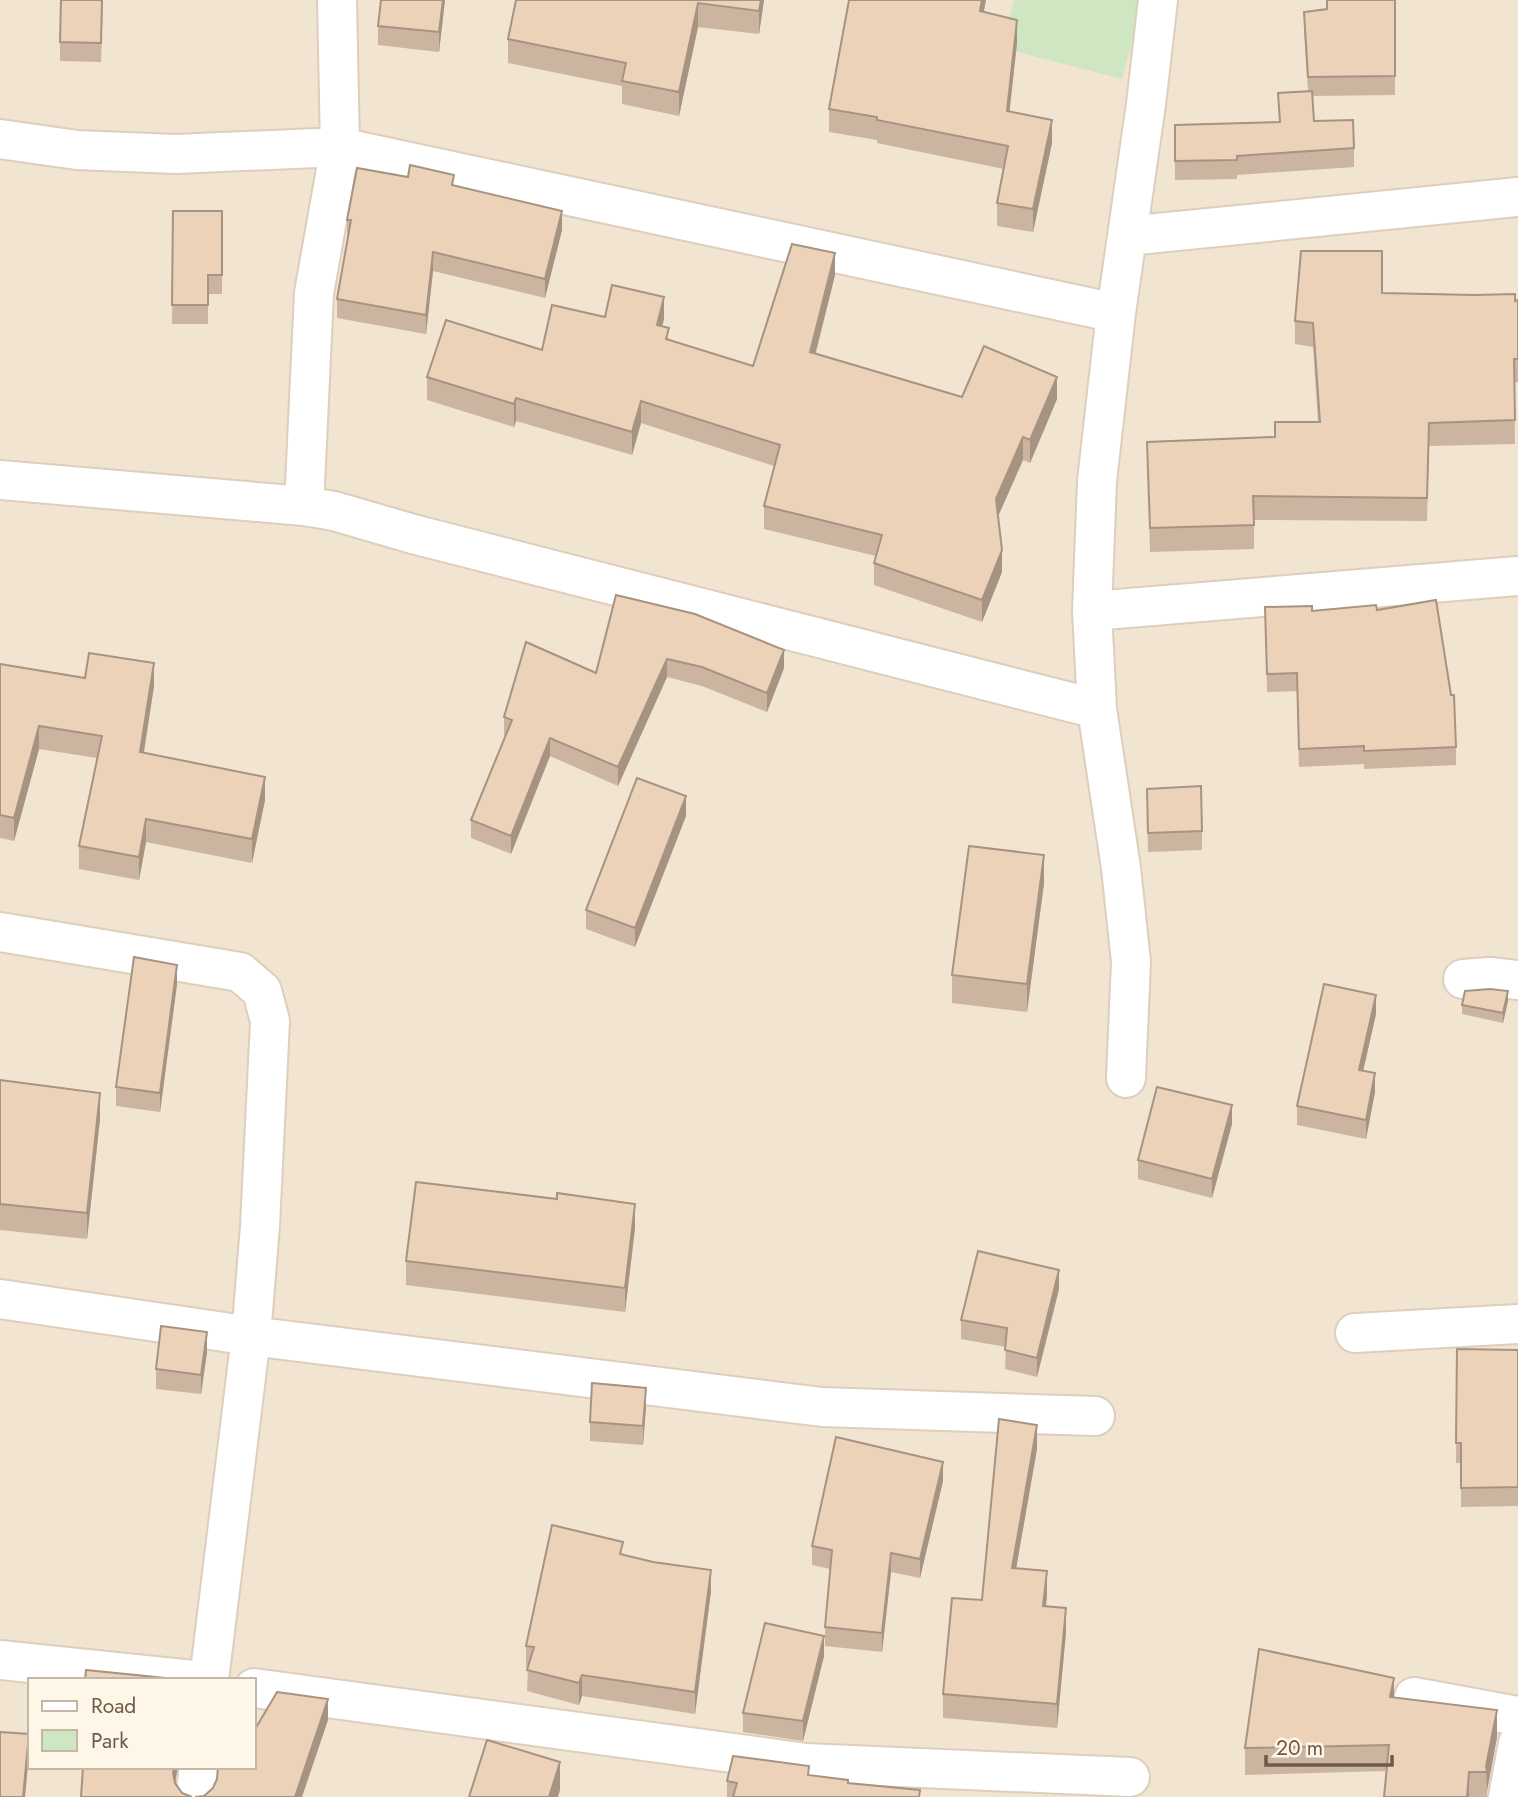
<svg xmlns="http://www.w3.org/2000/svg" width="1518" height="1797" viewBox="0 0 1518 1797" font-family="Jost,sans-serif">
	<rect width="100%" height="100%" fill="#faf2e1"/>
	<path fill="#f1e4d0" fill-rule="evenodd" d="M0,0H1518V1797H0ZM30,1680H254V1767H30Z"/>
	<path fill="#cee6c1" d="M1014,0H1143L1122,79L1002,48Z"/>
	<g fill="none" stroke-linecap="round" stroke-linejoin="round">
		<defs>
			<path id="minor" d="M0,139L77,150L176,154L340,147L1116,313
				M1127,236L1518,197
				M0,480L304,506L334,511L413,534L1097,709
				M304,506L314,293L340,147L337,0
				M1092,611L1518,576
				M0,932L240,972L262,991L270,1021L260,1226L251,1336L209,1680
				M1463,979L1490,977L1518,980
				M1126,1078L1131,962L1121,868L1097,709L1092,611L1097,481L1116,313L1146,104L1158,0
				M0,1299L251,1336L822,1407L1095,1416
				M1355,1333L1518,1324
				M0,1660L193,1680
				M254,1688L806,1763L1130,1777
				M1414,1697L1518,1716
				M195,1797L199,1767
				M1508,1797L1518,1743"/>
		</defs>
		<use href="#minor" stroke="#ddcebd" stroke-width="42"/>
		<use href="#minor" stroke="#fff" stroke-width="38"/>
	</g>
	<path fill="#ccb5a0" d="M103,0L101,62L60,61V42Z
		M445,0L439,52L378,45V26Z
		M516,0H764L759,34L698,27L679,116L622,104V86L508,63V39Z
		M1326,0H1395V95L1313,96L1314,121L1354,148V167L1237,175V179L1175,180V125L1279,122L1278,93L1308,91L1304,31V12L1326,9Z
		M984,12L1017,43L1009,112L1052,143L1033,232L997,226V203L1004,169L877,143V140L829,132V109Z
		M454,185L562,230L545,298L433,271L426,334L337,318V299L348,239H347V220Z
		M173,211H222V294H208V324H172Z
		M835,275L816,353L962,397L1057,399L1030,463L1023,460L998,516L1002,572L982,622L874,585V563L876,556L764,529V506L774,466L641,423L632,455L516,421L514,427L427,400V377L542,350L605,317L664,319L662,326L669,340L753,366Z
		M1382,293L1518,300V382L1514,383L1515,444L1429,446L1427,521L1254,520V549L1150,552L1147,442L1275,437L1318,422L1313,347L1295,344V321Z
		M616,595L784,668L767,712L702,686L667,677L618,786L550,756L511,854L471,838V820L505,736L504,735V717L596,673Z
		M1265,607L1312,611L1377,610L1456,747V765L1364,769V764L1299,767L1297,691L1267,692Z
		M0,664L85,678L154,686L144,753L265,800L252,863L146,842L139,880L79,869V846L97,758L39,749L14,841L0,838Z
		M1147,789L1202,831V850L1148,852Z
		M686,816L635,947L586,929V910Z
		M1044,883L1027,1012L952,1003V975Z
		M177,984L160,1112L116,1106V1087Z
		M1508,1001L1503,1023L1462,1014V1005Z
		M1376,1014L1363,1071L1375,1092L1366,1139L1297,1125V1106Z
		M0,1080L100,1119L87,1239L0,1230Z
		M1232,1124L1212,1198L1138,1179V1160Z
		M635,1228L625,1312L406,1285V1261Z
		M1059,1289L1037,1377L1005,1369L1006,1347L961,1339V1320Z
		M1457,1349L1518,1350V1506L1461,1507V1463H1456Z
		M207,1352L201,1394L156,1389V1369Z
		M646,1407L643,1445L590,1441V1422Z
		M1037,1449L1016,1568L1047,1595L1046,1606L1066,1632L1057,1728L943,1718V1694L982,1600Z
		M943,1481L920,1578L891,1572L882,1652L825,1646V1627L830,1569L812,1565V1546Z
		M623,1555L711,1591L695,1714L582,1696L579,1705L527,1691L528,1667H526V1646Z
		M824,1656L803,1741L743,1732V1713Z
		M1394,1697L1497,1737L1487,1791V1797H1384L1386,1771L1245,1775V1748Z
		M809,1775L848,1783L920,1797H727V1781Z"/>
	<path fill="#a69382" d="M443,0H445L439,52V32Z
		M761,0H764L759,34V11Z
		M982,0H986L980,34V11Z
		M698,3V27L679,116V92Z
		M1017,20V43L1007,134V111Z
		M1052,120V143L1033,232V209Z
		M562,211V230L545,298V279Z
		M433,252V271L426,334V315Z
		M835,253V275L810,374V352Z
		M664,297V319L657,347V325Z
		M1057,377V399L1030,463V440Z
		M516,398V421L514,427V404Z
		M641,401V423L632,455V432Z
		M1023,437V460L996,521V499Z
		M1002,550V572L982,622V600Z
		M784,650V668L767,712V693Z
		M667,659V677L618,786V767Z
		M154,663V686L140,775V752Z
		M39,726V749L14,841V818Z
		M550,738V756L511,854V836Z
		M265,777V800L252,863V839Z
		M686,796V816L635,947V928Z
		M146,819V842L139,880V857Z
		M1044,855V883L1027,1012V984Z
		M177,965V984L160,1112V1093Z
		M1508,991V1001L1503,1023V1013Z
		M1376,995V1014L1359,1089V1070Z
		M1375,1073V1092L1366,1139V1120Z
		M100,1093V1119L87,1239V1213Z
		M1232,1105V1124L1212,1198V1179Z
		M635,1204V1228L625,1312V1288Z
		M1059,1270V1289L1037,1377V1358Z
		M207,1332V1352L201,1394V1375Z
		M646,1388V1407L643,1445V1426Z
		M1037,1425V1449L1012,1592V1568Z
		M943,1462V1481L920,1578V1559Z
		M891,1553V1572L882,1652V1633Z
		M711,1570V1591L695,1714V1692Z
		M1047,1571V1595L1043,1630V1606Z
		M1066,1608V1632L1057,1728V1704Z
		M824,1636V1656L803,1741V1721Z
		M582,1675V1696L579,1705V1683Z
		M1394,1678V1705L1390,1697Z
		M328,1699V1720L302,1797H295Z
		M1497,1710V1737L1487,1791L1486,1766Z
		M29,1734V1755L25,1797H23Z
		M560,1762V1790L558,1797H549Z
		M174,1767H178L173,1794V1773Z
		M1469,1772V1797H1467Z"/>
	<path fill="#edd2ba" stroke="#a69382" stroke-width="2" d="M61,0H102L101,43L60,42Z
		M381,0H443L439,32L378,26Z
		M516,0H761L759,11L698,3L679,92L622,81L626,63L508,39Z
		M849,0H982L980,11L1017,20L1007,111L1052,120L1033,209L997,203L1008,146L877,120V117L829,109Z
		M1327,0H1395V76L1308,77L1304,12L1327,9Z
		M1312,91L1314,121L1353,120L1354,148L1237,156V160L1175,161V125L1280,122L1278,93Z
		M410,165L454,175L452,185L562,211L545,279L433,252L426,315L337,299L351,220H347L357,168L408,177Z
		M173,211H222V275H208V305H172Z
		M792,244L835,253L810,352L962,397L984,346L1057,377L1030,440L1023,437L996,499L1002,550L982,600L874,563L882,535L764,506L780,445L641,401L632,432L516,398L514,404L427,377L446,320L542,350L552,305L605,317L612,285L664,297L657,325L669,328L666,339L753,366Z
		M1301,251H1382V293L1474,295L1515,294V301L1518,300V359H1514L1515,420L1429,423L1427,498L1253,496L1254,525L1150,528L1147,442L1275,437V422H1320L1313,323L1295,321Z
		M616,595L695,614L784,650L767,693L702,667L667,659L618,767L550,738L511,836L471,820L512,720L504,717L526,642L596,673Z
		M1436,600L1451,695H1454L1456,747L1364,751V746L1299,749L1297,673L1267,674L1265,607L1312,606V611L1376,605L1377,610Z
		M89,653L154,663L140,752L265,777L252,839L146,819L139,857L79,846L102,736L39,726L14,818L0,815V664L85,678Z
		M637,778L686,796L635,928L586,910Z
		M1201,786L1202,831L1148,833L1147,789Z
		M969,846L1044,855L1027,984L952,975Z
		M134,957L177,965L160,1093L116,1087Z
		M1324,984L1376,995L1359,1070L1375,1073L1366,1120L1297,1106Z
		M1490,989L1508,991L1503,1013L1462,1005L1465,991Z
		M0,1080L100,1093L87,1213L0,1204Z
		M1157,1087L1232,1105L1212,1179L1138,1160Z
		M416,1182L557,1199V1193L635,1204L625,1288L406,1261Z
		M978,1251L1059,1270L1037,1358L1005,1350L1007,1328L961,1320Z
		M161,1326L207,1332L201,1375L156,1369Z
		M1457,1349L1518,1350V1487L1461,1488V1443H1456Z
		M592,1383L646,1388L643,1426L590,1422Z
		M999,1419L1037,1425L1012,1568L1047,1571L1043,1606L1066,1608L1057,1704L943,1694L952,1598L982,1600Z
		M836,1437L943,1462L920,1559L891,1553L882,1633L825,1627L832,1550L812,1546Z
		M552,1525L623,1542L620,1554L653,1562L711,1570L695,1692L582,1675L579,1683L527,1670L534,1647L526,1646Z
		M765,1623L824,1636L803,1721L743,1713Z
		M1259,1649L1394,1678L1390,1697L1497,1710L1486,1766L1487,1772H1469L1467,1797H1384L1389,1745L1245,1748Z
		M86,1670L175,1679V1680H85Z
		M277,1692L328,1699L295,1797H195L204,1796L213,1788L217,1779L218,1767H254V1731Z
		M0,1732L29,1734L23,1797H0Z
		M487,1740L560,1762L549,1797H469Z
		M733,1756L809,1766L808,1775L848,1780V1783L920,1790L919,1797H733L737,1783L727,1781Z
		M83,1767H174L173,1773L175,1783L182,1793L192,1797H81Z"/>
	<rect x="28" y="1678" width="228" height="91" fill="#fef6e6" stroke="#c5b7a8" stroke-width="2"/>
	<rect x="42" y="1701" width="35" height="10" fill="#ffffff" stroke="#c5b7a8" stroke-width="2"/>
	<text x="91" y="1713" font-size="21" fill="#6f594a">Road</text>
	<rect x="42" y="1730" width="35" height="21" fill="#cee6c1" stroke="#c5b7a8" stroke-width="2"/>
	<text x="91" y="1748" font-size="21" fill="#6f594a">Park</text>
	<path d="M1266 1755v10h126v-10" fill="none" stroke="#6f594a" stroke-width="3.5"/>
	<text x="1276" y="1755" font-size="21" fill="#6f594a" stroke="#fef6e6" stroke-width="5" paint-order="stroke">20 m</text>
</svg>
